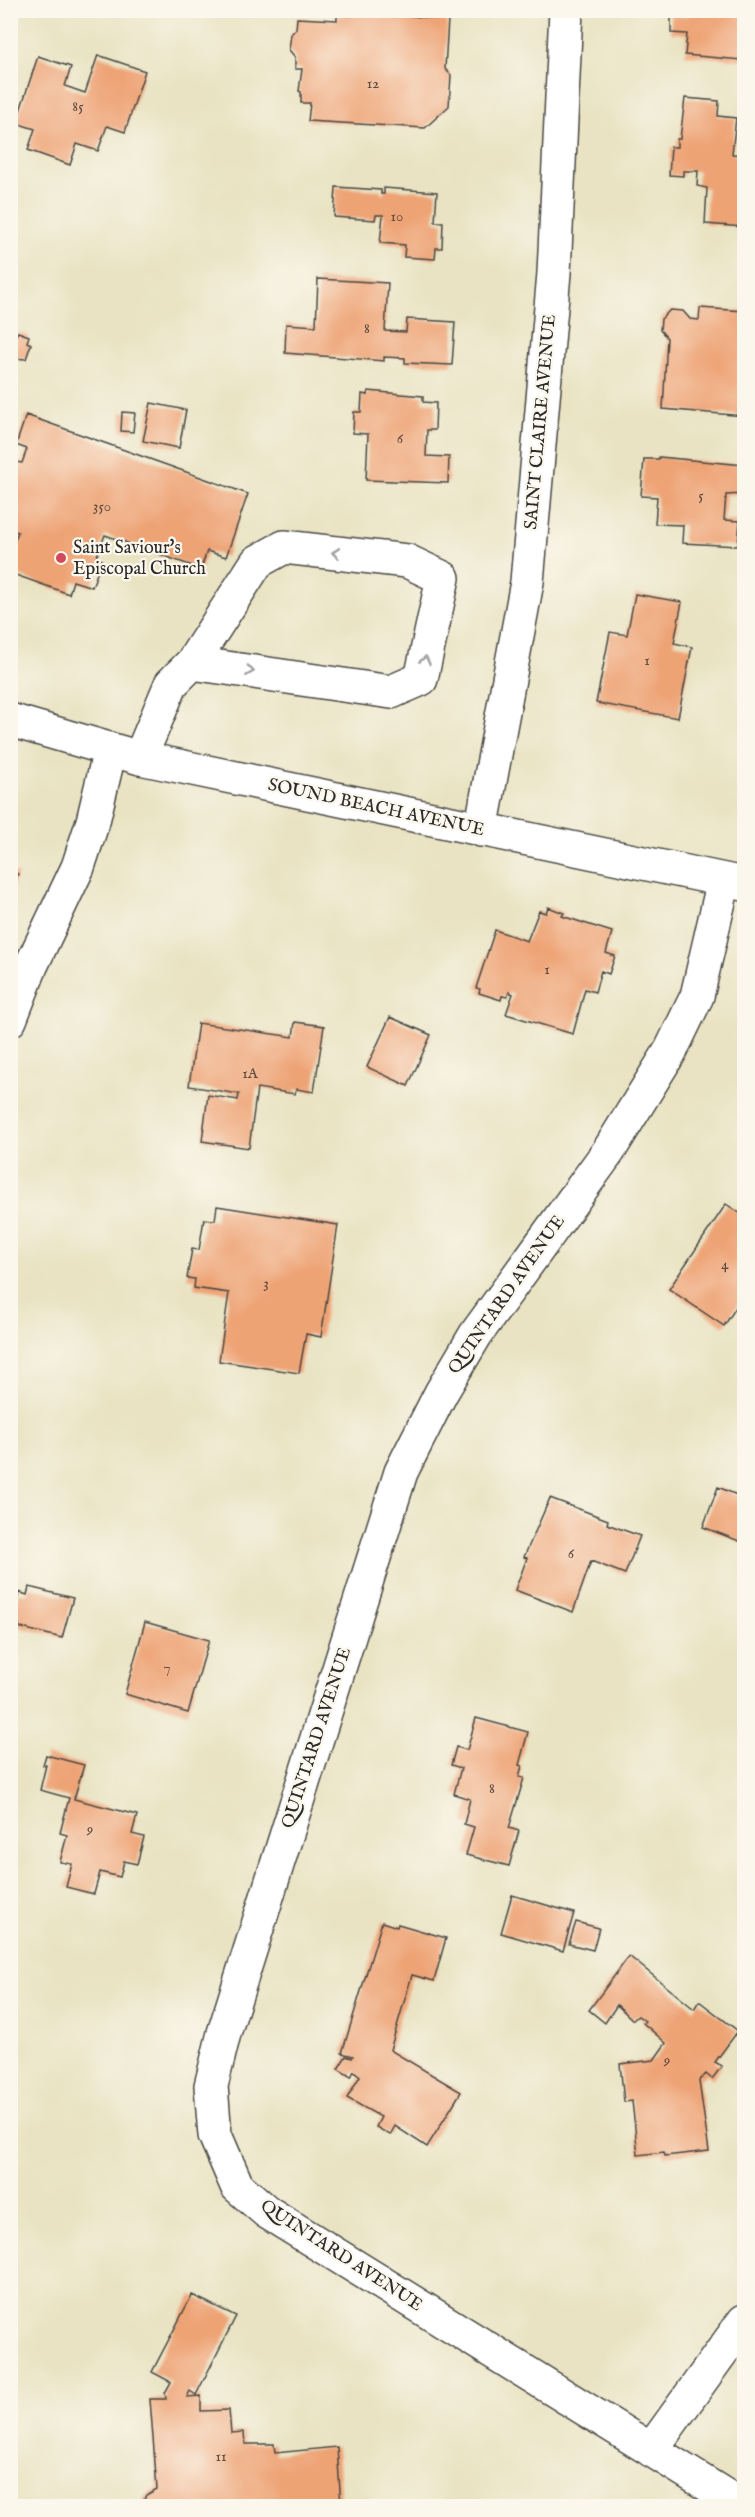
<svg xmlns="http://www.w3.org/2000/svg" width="755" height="2517" viewBox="0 0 755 2517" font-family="'IM FELL English',serif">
	<rect width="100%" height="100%" fill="#fbf7ec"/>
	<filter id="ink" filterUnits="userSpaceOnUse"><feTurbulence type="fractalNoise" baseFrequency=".0167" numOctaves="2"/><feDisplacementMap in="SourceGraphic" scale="12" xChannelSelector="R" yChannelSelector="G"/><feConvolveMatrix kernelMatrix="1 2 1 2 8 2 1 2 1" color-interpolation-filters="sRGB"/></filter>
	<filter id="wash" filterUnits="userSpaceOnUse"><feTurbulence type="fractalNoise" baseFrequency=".008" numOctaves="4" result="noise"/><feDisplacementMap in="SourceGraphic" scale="24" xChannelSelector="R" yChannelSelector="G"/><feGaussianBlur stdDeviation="1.35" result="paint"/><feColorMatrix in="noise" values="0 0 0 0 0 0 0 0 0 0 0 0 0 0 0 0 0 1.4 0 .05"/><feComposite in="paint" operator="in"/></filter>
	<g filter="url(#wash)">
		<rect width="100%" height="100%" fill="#e9e3c3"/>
		<g id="blocks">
			<path fill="#eea375" d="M352,10H405V15L448,20L445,69L451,75L449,106L425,128L308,121L310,103H301V92L299,91L302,69H295V57L289,50L291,34L296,29L297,18L337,20V15L351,16Z
				M688,10H744L742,60L685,55L687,34L671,33V15L687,16Z
				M98,55L145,71L125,132L107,126L98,151L77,144L70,165L28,150L35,129L16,123L38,56L71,67L65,86L85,93Z
				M685,98L719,101L718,116L736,118L732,154L744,155V227L705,224L707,188L697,186L698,171H683V176L669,175L671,147H677V139H680Z
				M336,187L381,190V194H384V188L437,192L435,222H443L442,248H436L435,259L404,257L405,245L380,243L383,215H376L375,220L334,217Z
				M318,279L388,283L385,331L406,332L407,319L455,322L452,365L405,363V358L384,357V361L285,353L286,324L316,326Z
				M700,308L744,311V416L663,409L667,338L660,330L661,319L670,310L683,311L690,319L699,320Z
				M18,332L29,336L27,342L31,344L26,359L10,358V343Z
				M368,391L423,396V402L436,403L435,430H427L426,456L449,457L448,483L366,480L368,434L353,433L354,412H361L362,394L367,395Z
				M151,403L186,410L179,448L143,441Z
				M122,412L135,413L133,432L121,431Z
				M26,415L248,494L226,557L207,551L201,569L105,535L96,558L102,560L92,587L73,581L69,594L10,573V553L18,532L10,529V461L22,463L27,449L16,445Z
				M659,457L744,465V494L726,495L724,520L740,521L738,546L682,543L683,525L655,524L657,497L641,496L644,459H659Z
				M635,594L682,602L674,643L692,647L678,718L596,703L610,632L627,635Z
				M10,871L18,874L11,892H10Z
				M548,907L564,913L562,916L612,932L606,953L615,956L609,974L601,971L595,992L585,989L573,1034L506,1014L513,994L509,992L507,997L502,996L501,1000L479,993L480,989L476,988L495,930L527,941L539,911L546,913Z
				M390,1017L431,1035L408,1086L367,1067Z
				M295,1022L324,1026L314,1092L296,1089L295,1094L257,1088L249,1148L202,1141L208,1095L238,1100L239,1094L189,1086L198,1023L293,1037Z
				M726,1204L744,1216V1295L724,1326L669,1289Z
				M217,1206L338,1225L321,1337L306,1334L299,1373L219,1361L229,1293L194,1288L195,1279L187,1278L192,1249L199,1250L204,1219L215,1220Z
				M718,1487L744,1498V1543L703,1527Z
				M550,1498L608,1520L607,1524L640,1536L625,1574L591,1561L573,1612L515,1590L527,1558L524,1557Z
				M29,1587L73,1598L62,1638L18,1627L19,1624L12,1622L19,1592L27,1595Z
				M145,1622L209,1640L188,1713L125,1694Z
				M476,1718L528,1732L519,1765L522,1766L519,1777L524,1778L509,1828L519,1831L509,1866L466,1855L474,1827L464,1824L470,1799L454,1794L461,1768L451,1765L456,1747L467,1750Z
				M46,1755L84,1765L74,1799L137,1815L132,1834L144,1837L137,1864L124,1861L120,1877L100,1872L94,1894L66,1887L72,1864L60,1862L67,1835L60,1833L69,1798L40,1790L46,1765H43Z
				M512,1895L574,1913L563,1951L501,1933Z
				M382,1922L397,1927L398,1924L446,1938L434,1981L412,1975L390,2050L461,2092L427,2147L395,2126L390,2135L376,2127L381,2117L347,2098L360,2076L354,2071L351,2077L338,2069L346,2056L352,2058L353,2056L342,2053Z
				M576,1922L599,1928L593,1950L569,1944Z
				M629,1956L694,2009L699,2001L738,2031L715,2062L722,2066L712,2079L706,2074L699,2081L709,2151L665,2156L664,2152L638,2155L632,2101L624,2102L620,2064L654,2060L666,2043L643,2023L645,2021L638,2016L633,2020L617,2005L605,2023L589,2010Z
				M192,2295L236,2316L196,2395L190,2391L187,2397L201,2396V2411L229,2410L231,2433L244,2432L245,2444H274L275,2453L337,2447L341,2506H140L146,2495L157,2489L150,2399H166L165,2393L171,2382L152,2372Z"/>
		</g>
	</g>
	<g filter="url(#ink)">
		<use href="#blocks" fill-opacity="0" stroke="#484742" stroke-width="1.5"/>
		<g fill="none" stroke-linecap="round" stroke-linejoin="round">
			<defs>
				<path id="minor" d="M10,720L140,758L744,884
					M140,758L171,684L192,663L257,562L284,547L407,561L443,578L421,679L391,692L192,663
					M481,830L527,582L554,273L566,10
					M724,880L697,996L671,1050L608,1152L476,1334L441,1393L401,1472L224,2033L211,2086L215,2135L237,2186L267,2212L742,2506
					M10,1020L31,966L78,867L93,821L110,750
					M651,2450L744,2321"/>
			</defs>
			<use href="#minor" stroke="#484742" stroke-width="36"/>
			<use href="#minor" stroke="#fff" stroke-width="33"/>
		</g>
		<defs><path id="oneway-chevron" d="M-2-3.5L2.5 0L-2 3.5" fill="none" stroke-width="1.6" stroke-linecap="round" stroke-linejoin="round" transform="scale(1.5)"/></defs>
		<g stroke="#a0a0a0">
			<use href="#oneway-chevron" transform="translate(336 553) rotate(-174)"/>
			<use href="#oneway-chevron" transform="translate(425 660) rotate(-78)"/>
			<use href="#oneway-chevron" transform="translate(250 671) rotate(8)"/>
		</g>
	</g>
	<circle fill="#d1495b" stroke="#fbf7ec" stroke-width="2" cx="61" cy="558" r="6"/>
	<g text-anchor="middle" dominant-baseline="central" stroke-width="4.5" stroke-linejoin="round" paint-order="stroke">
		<g font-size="15" fill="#5c493e">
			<text x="373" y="83">12</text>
			<text x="78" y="106">85</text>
			<text x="397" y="216">10</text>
			<text x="367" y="328">8</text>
			<text x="400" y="438">6</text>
			<text x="701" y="495">5</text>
			<text x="102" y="506">350</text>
			<text x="647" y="660">1</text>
			<text x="547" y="969">1</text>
			<text x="250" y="1073">1A</text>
			<text x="725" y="1264">4</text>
			<text x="266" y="1283">3</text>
			<text x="571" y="1553">6</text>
			<text x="167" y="1667">7</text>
			<text x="492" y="1788">8</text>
			<text x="90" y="1829">9</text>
			<text x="667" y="2060">9</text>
			<text x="221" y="2456">11</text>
		</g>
		<g font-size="18" fill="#2b2b2b" stroke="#fbf7ec">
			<text transform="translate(541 422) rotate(-85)">SAINT CLAIRE AVENUE</text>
			<text transform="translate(376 808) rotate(12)">SOUND BEACH AVENUE</text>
			<text transform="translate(507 1295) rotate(-55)">QUINTARD AVENUE</text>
			<text transform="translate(317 1738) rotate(-72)">QUINTARD AVENUE</text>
			<text transform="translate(341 2256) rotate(33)">QUINTARD AVENUE</text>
		</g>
		<g font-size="18" fill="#2b2b2b" stroke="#fbf7ec" text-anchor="start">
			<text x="73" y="548">Saint Saviour's<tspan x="73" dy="21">Episcopal Church</tspan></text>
		</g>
	</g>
	<rect width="755" height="2517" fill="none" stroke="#fbf7ec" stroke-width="36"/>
</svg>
